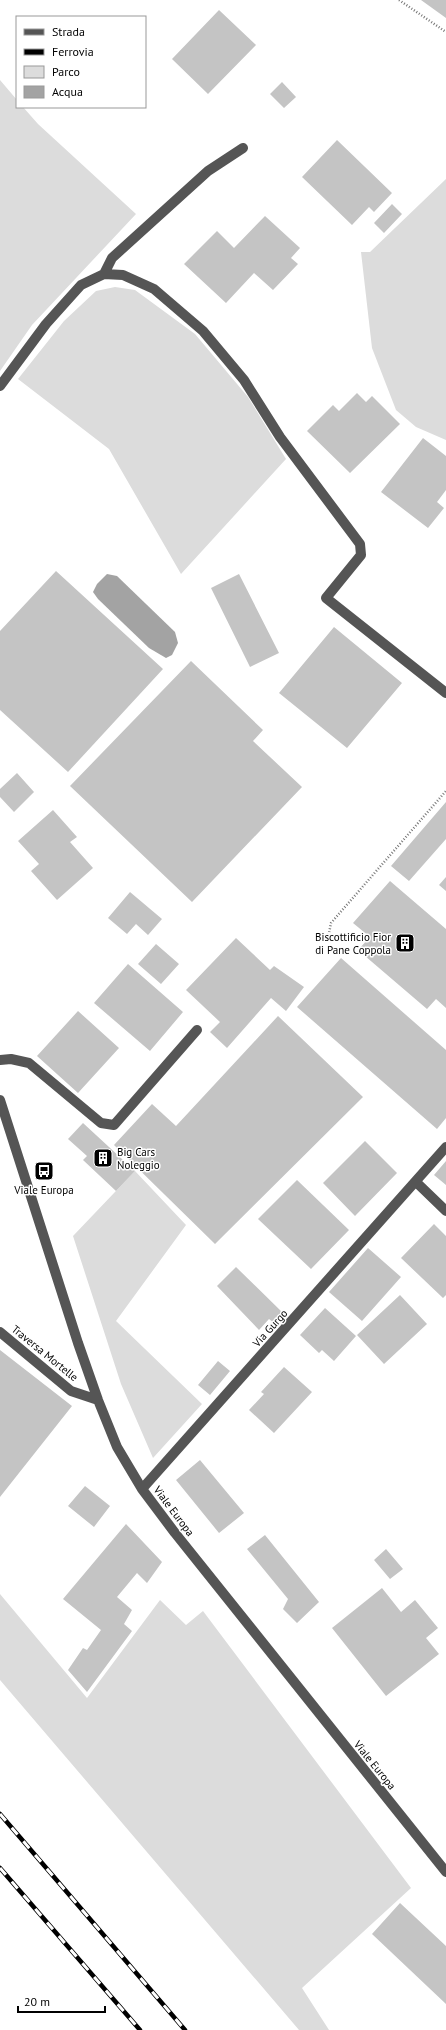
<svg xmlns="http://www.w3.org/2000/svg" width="446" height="2030" viewBox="0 0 446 2030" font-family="'PT Sans',sans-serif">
	<rect width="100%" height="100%" fill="#fff"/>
	<path fill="#dcdcdc" d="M0,80L17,100V107H23L38,124L136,214L32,325L0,371Z
		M446,179V440L416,427L396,410L372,348L361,252H370Z
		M115,287L135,290L195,334L248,397L286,459L181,574L109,449L18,379L64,321L96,291Z
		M135,1171L186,1225L116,1321L202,1404L153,1458L121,1384L73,1236Z
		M0,1594L87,1698L160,1600L186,1625L203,1611L411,1888L302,1988L329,2030H299L0,1680Z"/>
	<path fill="#a3a3a3" d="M107,574L117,576L175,632L178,643L172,655L166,658L149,648L98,599L93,592L97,584Z"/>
	<path fill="#c4c4c4" d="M421,0H446V18Z
		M219,10L256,45L208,94L172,59Z
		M282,82L296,97L284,108L270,94Z
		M337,140L392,193L374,212L369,207L352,225L302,177Z
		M392,204L402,214L384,233L374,223Z
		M265,216L300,248L291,258L298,264L273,290L254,273L226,303L184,264L217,231L234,248Z
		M357,393L366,402L372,396L400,424L350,473L307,431L333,405L339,411Z
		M423,438L446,456V490L437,502L444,508L428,528L381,492Z
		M56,571L163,669L68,772L0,710V631Z
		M239,574L279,653L250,667L211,588Z
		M334,627L402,683L347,748L279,693Z
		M191,661L263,730L253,741L302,787L192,902L70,786Z
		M17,773L34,792L14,812L0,797V789Z
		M446,802V839L409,881L391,866Z
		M53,810L77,837L70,842L93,868L57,900L31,871L39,864L18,841Z
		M446,877V891L439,885Z
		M390,881L446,929V1008L436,999L427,1009L358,950L370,937L353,923Z
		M130,892L162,919L148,935L136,924L127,934L108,918Z
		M236,938L270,970L274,966L304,987L286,1011L271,998L227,1048L210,1032L220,1022L186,990Z
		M156,944L179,964L161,984L138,964Z
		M341,958L446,1050V1118L437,1129L297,1007Z
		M128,964L183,1012L150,1051L94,1003Z
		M78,1011L119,1048L78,1093L37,1056Z
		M278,1016L363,1097L215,1244L114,1145L152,1104L176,1126Z
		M83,1123L135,1171L116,1191L83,1160L87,1156L68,1139Z
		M365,1141L397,1173L355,1216L323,1183Z
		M446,1161V1185L434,1175Z
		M297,1180L349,1230L311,1269L258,1219Z
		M434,1224L446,1236V1295L443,1298L401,1258Z
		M368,1248L401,1277L362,1321L329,1292Z
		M236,1267L283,1313L274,1323L269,1319L259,1330L217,1286Z
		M400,1295L427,1324L384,1364L357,1335Z
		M325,1308L356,1336L334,1361L322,1350L319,1353L300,1335Z
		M0,1350L72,1406L0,1497Z
		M218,1361L230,1371L210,1395L198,1385Z
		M284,1367L312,1392L274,1433L249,1410L264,1394L261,1392Z
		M200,1460L244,1513L219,1533L176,1480Z
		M85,1486L110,1506L94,1527L68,1506Z
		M126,1524L162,1562L147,1583L137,1573L117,1597L132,1610L124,1624L132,1631L87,1692L68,1670L83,1648L87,1650L101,1630L63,1599Z
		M265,1535L319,1602L297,1623L283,1609L288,1599L247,1549Z
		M386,1549L403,1569L390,1579L374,1560Z
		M382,1588L401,1612L415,1600L438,1628L426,1638L439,1654L386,1696L332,1628Z
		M400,1903L446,1946V2004L372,1934Z"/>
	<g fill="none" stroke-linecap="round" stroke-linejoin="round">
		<path stroke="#777" stroke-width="2.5" stroke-dasharray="1 2" stroke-linecap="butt" d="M399,0L446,32
			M328,938L331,923L446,791"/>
		<path stroke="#555" stroke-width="10" d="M104,274L112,258L208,171L243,148
			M0,386L46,324L81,285L104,274L123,275L154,289L203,331L244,380L280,437L360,544L361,555L326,598L446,693
			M0,1060L11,1059L29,1063L101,1123L114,1125L197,1030
			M0,1100L78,1343L98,1400L117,1447L142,1489L175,1533L446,1872
			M416,1182L446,1211
			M0,1332L71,1391L98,1400
			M142,1489L446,1147"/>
		<defs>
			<path id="rail" d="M0,1814L185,2030
				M0,1868L140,2030"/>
		</defs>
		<use href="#rail" stroke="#000" stroke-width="4.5"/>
		<use href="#rail" stroke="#fff" stroke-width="3" stroke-dasharray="9" stroke-linecap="butt"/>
	</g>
	<defs>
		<symbol id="building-square" viewBox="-11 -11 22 22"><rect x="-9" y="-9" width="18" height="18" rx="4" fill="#000" stroke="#fff"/><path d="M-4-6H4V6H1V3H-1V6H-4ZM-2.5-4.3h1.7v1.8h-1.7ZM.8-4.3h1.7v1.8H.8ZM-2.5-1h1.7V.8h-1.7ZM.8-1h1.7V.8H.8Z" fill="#fff"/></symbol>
		<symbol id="bus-square" viewBox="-11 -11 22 22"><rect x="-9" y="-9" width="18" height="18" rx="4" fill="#000" stroke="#fff"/><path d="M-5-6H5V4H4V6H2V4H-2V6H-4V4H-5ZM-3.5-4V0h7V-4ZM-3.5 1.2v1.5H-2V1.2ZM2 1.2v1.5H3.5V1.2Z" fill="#fff"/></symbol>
	</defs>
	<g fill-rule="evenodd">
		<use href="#building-square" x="394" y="932" width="22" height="22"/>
		<use href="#building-square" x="92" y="1147" width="22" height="22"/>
		<use href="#bus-square" x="33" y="1160" width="22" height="22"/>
	</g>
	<g text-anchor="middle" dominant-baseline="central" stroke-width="3" stroke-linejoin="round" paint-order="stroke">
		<g font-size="11" fill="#000" stroke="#fff" text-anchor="end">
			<text x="391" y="937">Biscottificio Fior<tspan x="391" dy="13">di Pane Coppola</tspan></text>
			<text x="117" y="1152" text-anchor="start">Big Cars<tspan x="117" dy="13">Noleggio</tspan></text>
			<text x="44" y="1190" text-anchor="middle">Viale Europa</text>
		</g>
		<g font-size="11" fill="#000" stroke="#fff">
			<text transform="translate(270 1328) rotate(-48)">Via Gurgo</text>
			<text transform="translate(45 1353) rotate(39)">Traversa Mortelle</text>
			<text transform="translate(174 1511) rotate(53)">Viale Europa</text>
			<text transform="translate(375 1765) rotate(51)">Viale Europa</text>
		</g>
	</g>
	<rect x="16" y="16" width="130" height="92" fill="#ffffff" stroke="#999999"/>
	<rect x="24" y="29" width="20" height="6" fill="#555555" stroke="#999999"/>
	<text x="52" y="36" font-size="12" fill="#000000">Strada</text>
	<rect x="24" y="49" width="20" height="6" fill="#000000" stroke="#999999"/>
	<text x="52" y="56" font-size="12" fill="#000000">Ferrovia</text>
	<rect x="24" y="66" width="20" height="12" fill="#dcdcdc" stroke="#999999"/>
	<text x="52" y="76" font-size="12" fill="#000000">Parco</text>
	<rect x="24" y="86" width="20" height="12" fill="#a3a3a3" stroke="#999999"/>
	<text x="52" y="96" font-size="12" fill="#000000">Acqua</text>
	<path d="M18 2006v6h87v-6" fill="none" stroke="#000000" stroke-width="2"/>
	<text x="24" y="2006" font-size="12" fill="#000000" stroke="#ffffff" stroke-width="3" paint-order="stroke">20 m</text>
</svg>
